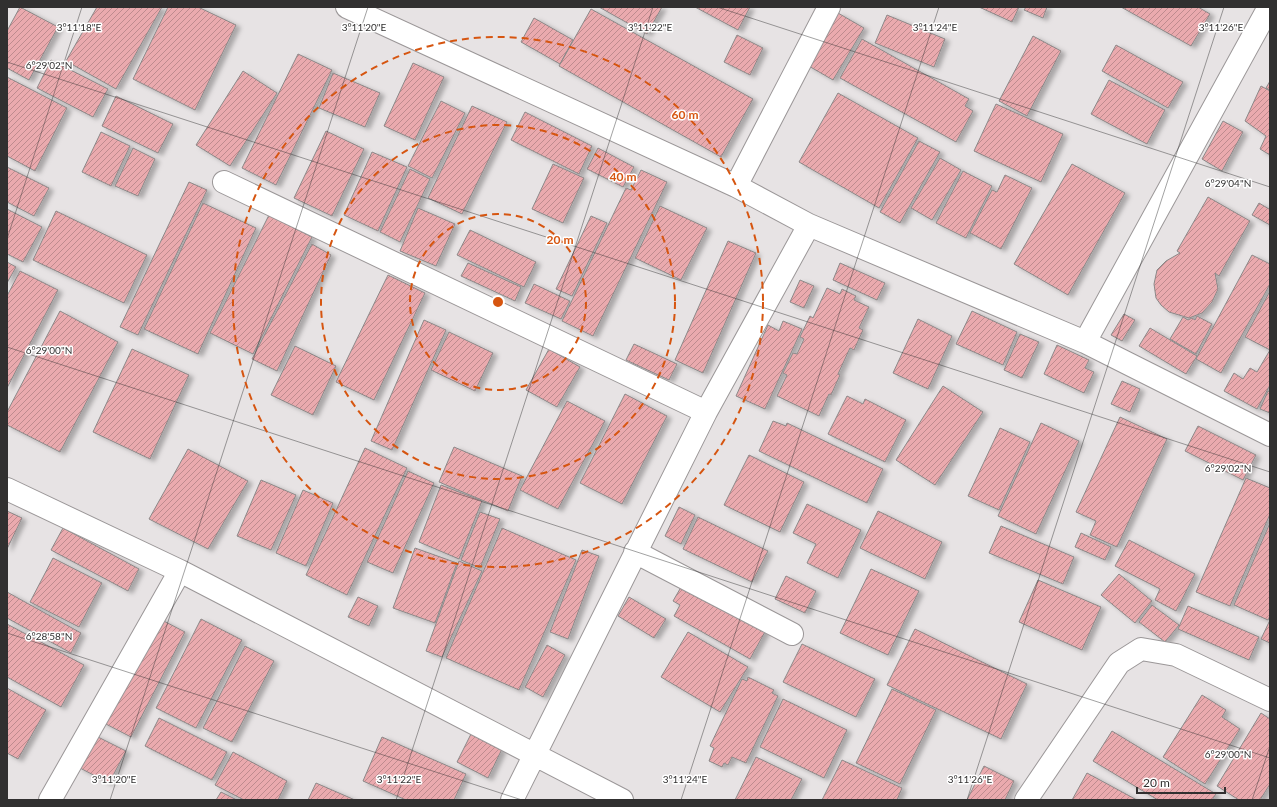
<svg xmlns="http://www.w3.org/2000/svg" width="1277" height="807" viewBox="0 0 1277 807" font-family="Lato,sans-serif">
	<defs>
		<pattern id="building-hatch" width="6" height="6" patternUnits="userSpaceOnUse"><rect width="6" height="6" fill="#eaaaae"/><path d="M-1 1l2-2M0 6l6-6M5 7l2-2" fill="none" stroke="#be8b8e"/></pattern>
		<filter id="shadow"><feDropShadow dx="4.5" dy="2.5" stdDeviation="2" flood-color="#0004"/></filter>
	</defs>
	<rect width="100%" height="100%" fill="#e7e3e4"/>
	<path fill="url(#building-hatch)" stroke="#8b8888" filter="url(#shadow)" d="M20,7L58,27L29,80L7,68V31Z
		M97,7H162L116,89L66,61Z
		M168,7H198L236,25L195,110L133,79Z
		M599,7H662L647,34Z
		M695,7H750L738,30Z
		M979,7H1019L1012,22Z
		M1026,7H1047L1043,18L1024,10Z
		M1121,7H1198L1210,14L1191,46Z
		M591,9L753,99L721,157L559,66Z
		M838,13L864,28L833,80L807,65Z
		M887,15L945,39L934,67L875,43Z
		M534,18L573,40L560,64L521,42Z
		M737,35L763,48L750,75L724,62Z
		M1033,36L1061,51L1027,116L999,101Z
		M862,39L969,99L965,106L973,111L956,142L840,78Z
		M1116,45L1183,82L1168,108L1102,71Z
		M298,54L332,70L276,185L242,168Z
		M51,60L108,89L93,117L37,88Z
		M413,63L444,77L415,140L384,126Z
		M243,71L277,93L230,166L196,145Z
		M333,73L380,93L365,127L319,108Z
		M7,77L67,108L35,171L7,156Z
		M1109,80L1165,110L1147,144L1091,114Z
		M1270,81V90L1266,88Z
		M1261,86L1270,91V155L1260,149L1266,136L1245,121Z
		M838,93L918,138L879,208L799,162Z
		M116,96L173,124L158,153L102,126Z
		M441,101L465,113L432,178L408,166Z
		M996,104L1063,134L1041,182L974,151Z
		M472,106L507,122L462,214L428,198Z
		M525,112L592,146L579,174L511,140Z
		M1223,121L1243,132L1222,171L1202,159Z
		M326,131L364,149L332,216L294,198Z
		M101,132L130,146L111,186L82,172Z
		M919,141L940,152L900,223L880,212Z
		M133,148L155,159L138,196L115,186Z
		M598,148L634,167L623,187L587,169Z
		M372,152L407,167L378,231L344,215Z
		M940,158L961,170L932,220L911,208Z
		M553,164L584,178L563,223L532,209Z
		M1072,164L1125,193L1068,295L1014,264Z
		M7,167L49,188L34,216L7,202Z
		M410,169L430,179L400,242L380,232Z
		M641,170L667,182L593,336L562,321L626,188L631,190Z
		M963,171L992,186L966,238L936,223Z
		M1005,175L1032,188L1001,249L970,233L992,190L997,192Z
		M189,182L207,190L138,335L120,327Z
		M1208,197L1250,221L1219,276L1215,273L1218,289L1212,302L1202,313L1189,318L1169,312L1161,305L1156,298L1154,284L1157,270L1166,261L1180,253L1177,251Z
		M203,203L256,228L198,354L144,329Z
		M1259,203L1269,209L1270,208V225L1252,215Z
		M660,206L707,228L681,280L635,258Z
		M418,208L455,224L436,266L400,251Z
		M7,209L42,227L23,262L7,254Z
		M56,211L147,255L124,303L33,260Z
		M269,215L312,237L253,354L210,333Z
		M591,216L607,223L572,296L556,289Z
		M470,230L536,262L524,287L457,255Z
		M728,241L756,253L703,373L675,360Z
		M312,244L331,255L277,371L252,359Z
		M1252,255L1270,264V284L1221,373L1196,359Z
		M7,262L16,267L7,283Z
		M468,263L521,287L515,301L461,276Z
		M840,263L885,283L877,300L833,280Z
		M20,271L58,290L7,388V296Z
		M388,275L425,293L374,400L336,382Z
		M800,280L814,286L804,308L790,302Z
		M534,284L570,301L561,319L525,303Z
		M827,288L840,294L842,289L856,296L854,300L869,307L859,328L863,330L854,350L850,348L838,374L840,375L831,395L829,394L819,416L777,396L787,375L783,373L793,353L797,354L804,339L800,337L810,316L813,318Z
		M1270,291V385L1257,409L1224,391L1234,373L1243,379L1250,368L1257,372L1270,350L1245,337Z
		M60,311L118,342L60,452L7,425V412Z
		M972,311L1017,332L1003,365L956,344Z
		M1124,314L1135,320L1122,341L1111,335Z
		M1197,316L1212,324L1196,354L1170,339L1183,317L1188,320L1192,318L1195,320Z
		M918,319L952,336L928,389L893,373Z
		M424,320L446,330L392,450L371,441Z
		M783,321L802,329L765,409L736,396L768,325L779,331Z
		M1150,328L1197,356L1186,374L1139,346Z
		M449,332L493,353L475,391L431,370Z
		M1020,334L1039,342L1022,378L1004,370Z
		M634,344L677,364L669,380L626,360Z
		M1057,345L1089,360L1085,368L1094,372L1084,393L1044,374Z
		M295,346L336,366L313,415L271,395Z
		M132,349L189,375L150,459L93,432Z
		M549,349L580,367L557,407L526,390Z
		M1122,381L1140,389L1130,412L1111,404Z
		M943,386L983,412L935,485L896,460Z
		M1268,391L1270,392V413L1260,409Z
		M625,394L667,416L622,504L580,483Z
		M847,396L863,404L865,399L906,420L885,462L828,434Z
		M567,401L605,421L558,509L520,490Z
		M1120,417L1167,439L1117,547L1090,535L1096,521L1076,512Z
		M773,421L786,426L787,423L883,469L867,503L759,451Z
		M1041,423L1079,441L1036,534L998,516Z
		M1198,426L1256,455L1243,480L1185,451Z
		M1000,428L1030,442L999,510L968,496Z
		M454,447L522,476L508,511L439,482Z
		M365,448L407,468L347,595L306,575Z
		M188,449L248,481L208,549L149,519Z
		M749,455L804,482L780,532L724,505Z
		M408,471L434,483L393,573L367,562Z
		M1246,478L1270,488V514L1230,606L1196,592Z
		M261,480L296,495L271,550L237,536Z
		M441,485L482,501L459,559L419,542Z
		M303,490L333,503L306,566L276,553Z
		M807,504L861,530L838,578L807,563L816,544L793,533Z
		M679,507L695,515L681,544L665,536Z
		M7,511L22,518L7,549Z
		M878,511L942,542L925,579L860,548Z
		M480,512L500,519L480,568L461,560Z
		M698,517L768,551L752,582L683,549Z
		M1270,523V616L1268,620L1234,605Z
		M1001,526L1074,557L1063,584L989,553Z
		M63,528L139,569L128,591L51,550Z
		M502,528L576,560L519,690L446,658Z
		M1081,533L1111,547L1105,560L1075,547Z
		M1129,540L1195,574L1176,611L1155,600L1160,589L1115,566Z
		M415,548L457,563L435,623L393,608Z
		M582,550L599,556L568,639L550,632Z
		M53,558L102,583L79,627L30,602Z
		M459,561L482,571L442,657L426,651Z
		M871,569L919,591L888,655L840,633Z
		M1119,574L1152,601L1135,623L1101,595Z
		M786,576L816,591L805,613L775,599Z
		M1038,580L1101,607L1082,650L1019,622Z
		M684,582L766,630L750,659L674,616L680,605L673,601Z
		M7,592L81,633L71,653L7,618Z
		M358,597L378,606L369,626L348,617Z
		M629,597L666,619L654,638L618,616Z
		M1152,605L1179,625L1165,642L1139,622Z
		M1188,606L1259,637L1249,660L1178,629Z
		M156,617L185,632L131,737L102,722Z
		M201,619L242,640L196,728L156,708Z
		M1270,620V643L1261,639Z
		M7,624L84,665L61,707L7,677Z
		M915,629L1027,684L1001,739L887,685Z
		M688,632L748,667L720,712L661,677Z
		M802,644L875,679L856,717L783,682Z
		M547,645L565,655L543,697L525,687Z
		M245,646L274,661L232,742L203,728Z
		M748,677L774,690L772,693L778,696L746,763L732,757L728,765L724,763L722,767L709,761L714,748L710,746L742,679L747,681Z
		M7,688L46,710L18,759L7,753Z
		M892,689L936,710L900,784L856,763Z
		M1202,695L1226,710L1222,717L1240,729L1205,784L1163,757Z
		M783,699L847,730L824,778L760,747Z
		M1261,713L1270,719V784L1260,800H1239L1217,786Z
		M159,718L227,752L212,780L145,746Z
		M1112,731L1216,794L1212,800H1158L1093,761Z
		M471,734L502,749L488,778L457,762Z
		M94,735L126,751L109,783L78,767Z
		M382,737L466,774L454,800H406L363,781Z
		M233,752L287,781L278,800H244L215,785Z
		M756,757L802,779L791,800H735Z
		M842,760L902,788L897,800H822Z
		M984,766L1014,781L1005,800H967Z
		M1087,773L1137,800H1072Z
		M316,783L355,800H308Z
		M221,792L237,800H216Z"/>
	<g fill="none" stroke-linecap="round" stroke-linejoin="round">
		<defs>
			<path id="street" d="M347,7L736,186L809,225L1085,342L1270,435
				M224,182L706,412
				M736,186L829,7
				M1085,342L1269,7
				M7,489L180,571L622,800
				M635,552L792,634
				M50,800L180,571
				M512,800L706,412L809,225
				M1026,800L1119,663L1141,649L1176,655L1270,700"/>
		</defs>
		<use href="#street" stroke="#9b9798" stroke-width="24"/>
		<use href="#street" stroke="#fff" stroke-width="22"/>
	</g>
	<path fill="none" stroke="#313030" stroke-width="1" stroke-opacity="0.45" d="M717,7L1270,187M7,62L1270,472M7,239L82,7M7,347L1270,758M7,633L522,800M110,800L368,7M396,800L653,7M681,800L939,7M967,800L1224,7M1252,800L1270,746"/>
	<g fill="none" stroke="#d65510" stroke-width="2" stroke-dasharray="7 5">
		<circle cx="498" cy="302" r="88"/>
		<circle cx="498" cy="302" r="177"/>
		<circle cx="498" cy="302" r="265"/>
	</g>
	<g font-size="10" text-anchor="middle" fill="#313030" stroke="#fff" stroke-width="3" stroke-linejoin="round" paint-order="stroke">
		<text x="79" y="31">3°11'18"E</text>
		<text x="364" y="31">3°11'20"E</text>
		<text x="650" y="31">3°11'22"E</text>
		<text x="935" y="31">3°11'24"E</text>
		<text x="1221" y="31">3°11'26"E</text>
		<text x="49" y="69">6°29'02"N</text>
		<text x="1228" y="187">6°29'04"N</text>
		<text x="49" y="354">6°29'00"N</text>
		<text x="1228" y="472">6°29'02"N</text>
		<text x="49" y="640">6°28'58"N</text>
		<text x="1228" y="758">6°29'00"N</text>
		<text x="114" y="783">3°11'20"E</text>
		<text x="399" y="783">3°11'22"E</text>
		<text x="685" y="783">3°11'24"E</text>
		<text x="970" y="783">3°11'26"E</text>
	</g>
	<circle cx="498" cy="302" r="6" fill="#d65510" stroke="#fff" stroke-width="2"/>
	<g font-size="12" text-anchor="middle" font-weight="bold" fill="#d65510" stroke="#fff" stroke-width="3" stroke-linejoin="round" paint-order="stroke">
		<text x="685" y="119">60 m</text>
		<text x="623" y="181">40 m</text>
		<text x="560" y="244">20 m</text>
	</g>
	<rect width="1277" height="807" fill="none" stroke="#313030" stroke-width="16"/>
	<path d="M1137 787v6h88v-6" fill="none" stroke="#313030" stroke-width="2"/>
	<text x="1143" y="787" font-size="12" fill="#313030" stroke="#ffffff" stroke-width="3" paint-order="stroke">20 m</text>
</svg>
